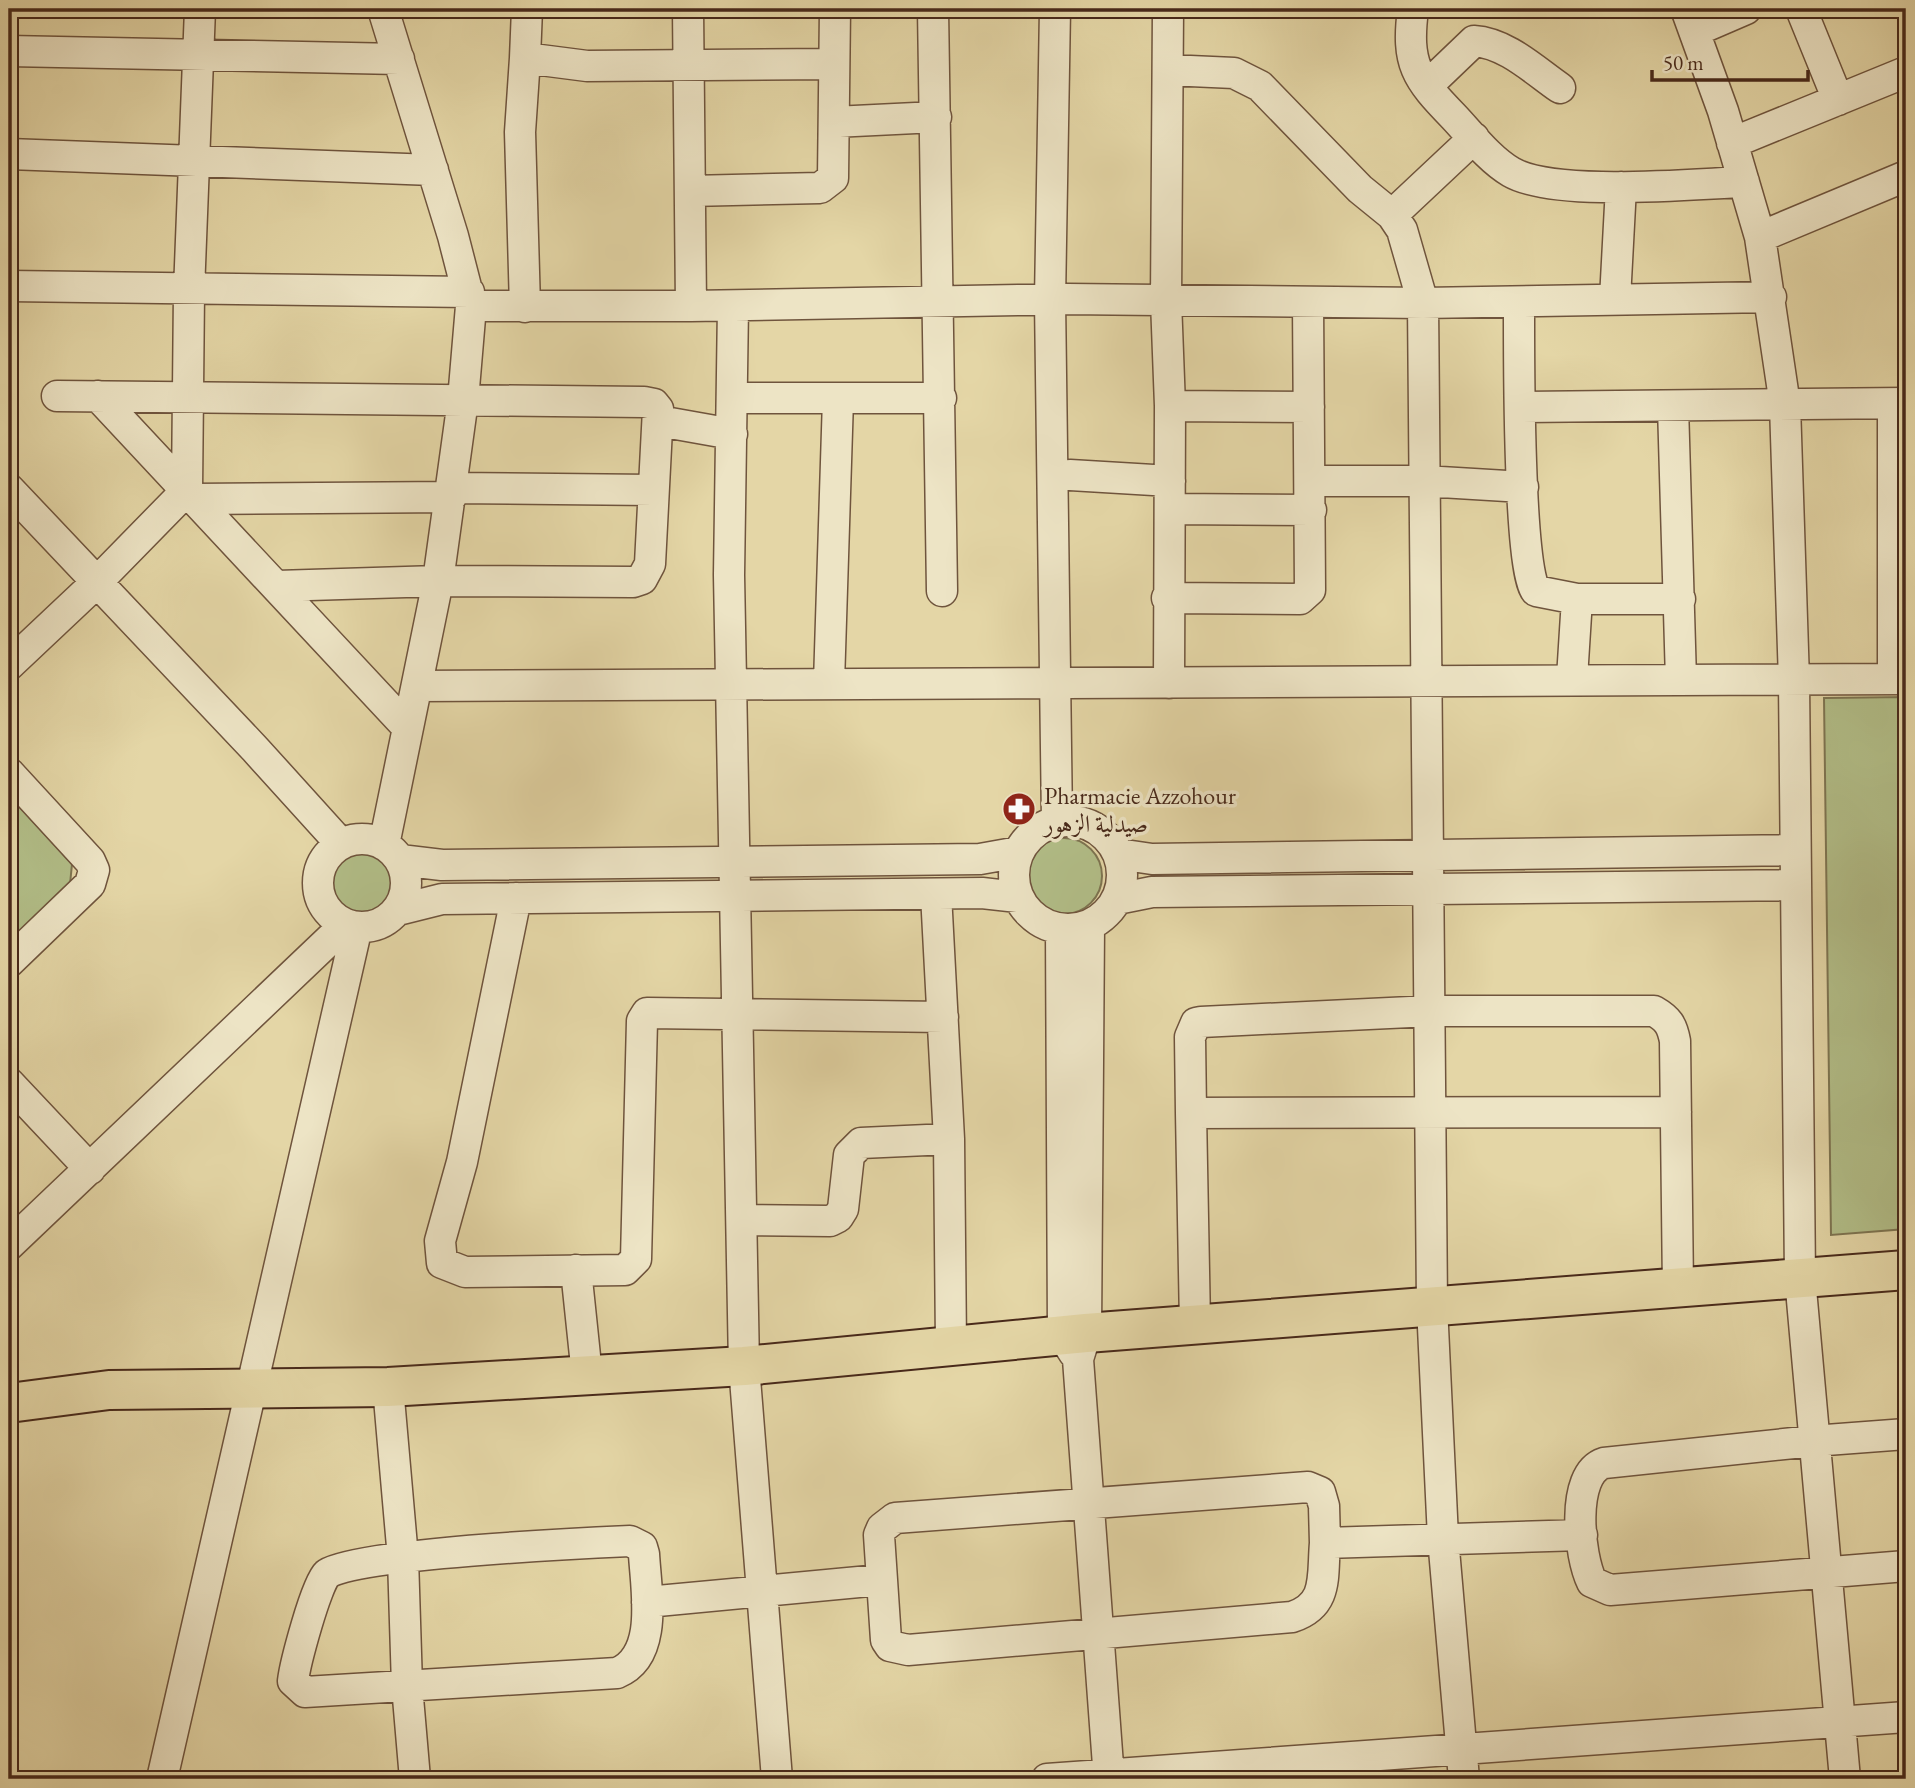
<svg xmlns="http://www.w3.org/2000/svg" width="1915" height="1788" viewBox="0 0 1915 1788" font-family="'EB Garamond',Amiri,serif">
	<rect width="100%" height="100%" fill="#e4d6a6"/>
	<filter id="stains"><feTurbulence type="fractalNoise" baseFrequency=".00286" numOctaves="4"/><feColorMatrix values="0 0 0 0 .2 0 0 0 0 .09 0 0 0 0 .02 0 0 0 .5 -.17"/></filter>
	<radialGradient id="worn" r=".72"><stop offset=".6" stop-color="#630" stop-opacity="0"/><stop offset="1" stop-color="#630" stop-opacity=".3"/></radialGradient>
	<path fill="#b2be88" stroke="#7d7451" stroke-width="2" d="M1906,697V1229L1831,1235L1824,698Z
		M9,795L72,864L70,884L9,944Z
		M1026 876a38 38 0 1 1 76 0a38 38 0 1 1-76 0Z
		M321 884a39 39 0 1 1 78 0a39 39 0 1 1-78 0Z"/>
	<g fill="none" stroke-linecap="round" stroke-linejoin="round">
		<defs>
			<path id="minor" d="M383,9L453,236L471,306L463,400L438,581L384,845
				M688,9L691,306
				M933,9L942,591
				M1055,9L1050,300L1057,822
				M1168,9L1166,301L1170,406L1169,683
				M1413,9C1406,64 1416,78 1454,117C1471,135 1489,159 1511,172C1554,197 1691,184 1744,182
				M1686,9L1723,111L1760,237L1785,405L1794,681L1800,1278L1845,1779
				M1801,9L1838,100
				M1695,31L1746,9
				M9,51L399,59
				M525,58L527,9
				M1168,70L1234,73L1260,86L1360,189L1392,215L1402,230L1423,303L1432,1306L1443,1538L1464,1779
				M1427,86L1474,41C1506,43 1534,70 1560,88
				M834,122L936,117
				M1732,143L1906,72
				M9,154L433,170
				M690,191L820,188L833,178L835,9
				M1392,215L1474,138
				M1760,237L1906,176
				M9,286L469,292
				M1615,299L1621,187
				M1519,302C1519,343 1518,571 1536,591L1577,599L1572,678
				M471,306H691L1068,299L1423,303L1771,297
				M733,306L729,575L744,1366L777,1779
				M525,307L520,132L525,58L587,66L833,64
				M57,396L644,402L654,404L658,409L650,564L642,579L633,582L438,581L277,586
				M98,396L408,728
				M733,398H941
				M1893,404V679
				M1170,406L1309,407
				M1673,406L1681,680
				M1520,407L1906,403
				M659,421L732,434
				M1070,475L1170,481
				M1310,481H1424L1523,487
				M452,488L653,490
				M9,489L255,749L341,844
				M195,499L451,497
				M1170,509L1311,510
				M1167,598L1300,599L1310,590L1308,303
				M1577,599H1680
				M9,665L96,583L187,490L189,291L200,9
				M829,683L838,399
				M418,686C914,680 1410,679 1906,679
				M9,773L90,861L94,870L90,884L9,962
				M1014 875a54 54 0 1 1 108 0a54 54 0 1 1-108 0Z
				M318 883a44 44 0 1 1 88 0a44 44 0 1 1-88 0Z
				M1118,854L1152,859L1794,850
				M400,860L442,865L980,859L1019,852
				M936,894L949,1139L951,1346
				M516,898L462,1162L440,1241L442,1263L465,1272L625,1270L636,1259L642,1021L647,1013L943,1017
				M1117,899L1152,892L1794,885
				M398,910L442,899L982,893L1018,897
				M1089,926L1086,1333L1078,1359L1109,1779
				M1061,929L1063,1336L1074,1353
				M9,1083L90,1169
				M1191,1113L1190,1037L1196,1023L1201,1022L1431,1011H1654C1668,1019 1672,1025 1675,1041L1678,1289
				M742,1220L830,1221L838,1217L843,1209L849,1155L861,1143L949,1139
				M9,1245L346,924
				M576,1270L587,1375
				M1195,1324L1191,1113L1676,1112
				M388,1387L403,1558L407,1686L415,1779
				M1906,1434L1813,1441L1604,1463C1570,1474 1579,1556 1592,1582L1610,1590L1906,1566
				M630,1541L642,1547L644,1554C646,1591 659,1656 617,1673L305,1692L293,1681C295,1664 316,1584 327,1574C348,1554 586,1543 630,1541Z
				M1325,1543C1322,1576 1329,1605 1292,1617L908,1650L890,1646L886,1640L879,1535L882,1528L895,1518L1308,1487L1320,1492L1324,1506L1325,1543L1582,1535
				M647,1602L880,1580
				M162,1779L357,927
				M1047,1779L1906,1717"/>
			<path id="major" d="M9,1403L109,1390L388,1387L744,1366L1086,1333L1906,1270"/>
		</defs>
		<use href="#minor" stroke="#6f543d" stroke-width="33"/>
		<use href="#major" stroke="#48291a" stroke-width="42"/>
		<use href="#minor" stroke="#ede4c5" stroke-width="30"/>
		<use href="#major" stroke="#e4d6a6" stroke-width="38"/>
	</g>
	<defs>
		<symbol id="pharmacy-disc" viewBox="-11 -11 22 22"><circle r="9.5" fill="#8f2418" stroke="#ede4c5"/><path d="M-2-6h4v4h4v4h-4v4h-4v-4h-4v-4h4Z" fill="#fff"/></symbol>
	</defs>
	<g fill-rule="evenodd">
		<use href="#pharmacy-disc" x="1000" y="790" width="38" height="38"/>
	</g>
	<g text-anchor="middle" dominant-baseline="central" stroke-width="7" stroke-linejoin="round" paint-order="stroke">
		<g font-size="24" fill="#48291a" stroke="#ede4c5" text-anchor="start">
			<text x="1044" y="795">Pharmacie Azzohour<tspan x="1044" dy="28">صيدلية الزهور</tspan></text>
		</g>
	</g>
	<rect width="1915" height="1788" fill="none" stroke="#e4d6a6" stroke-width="35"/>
	<rect x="10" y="10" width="1894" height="1767" fill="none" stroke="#48291a" stroke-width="3.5"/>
	<rect x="18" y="18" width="1880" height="1753" fill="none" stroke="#48291a" stroke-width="2"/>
	<path d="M1652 70v10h156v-10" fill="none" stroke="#48291a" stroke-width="3.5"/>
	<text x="1663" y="70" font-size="21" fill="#48291a" stroke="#ede4c5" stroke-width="5" paint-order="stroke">50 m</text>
	<rect width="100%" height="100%" filter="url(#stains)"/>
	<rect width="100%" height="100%" fill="url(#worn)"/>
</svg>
